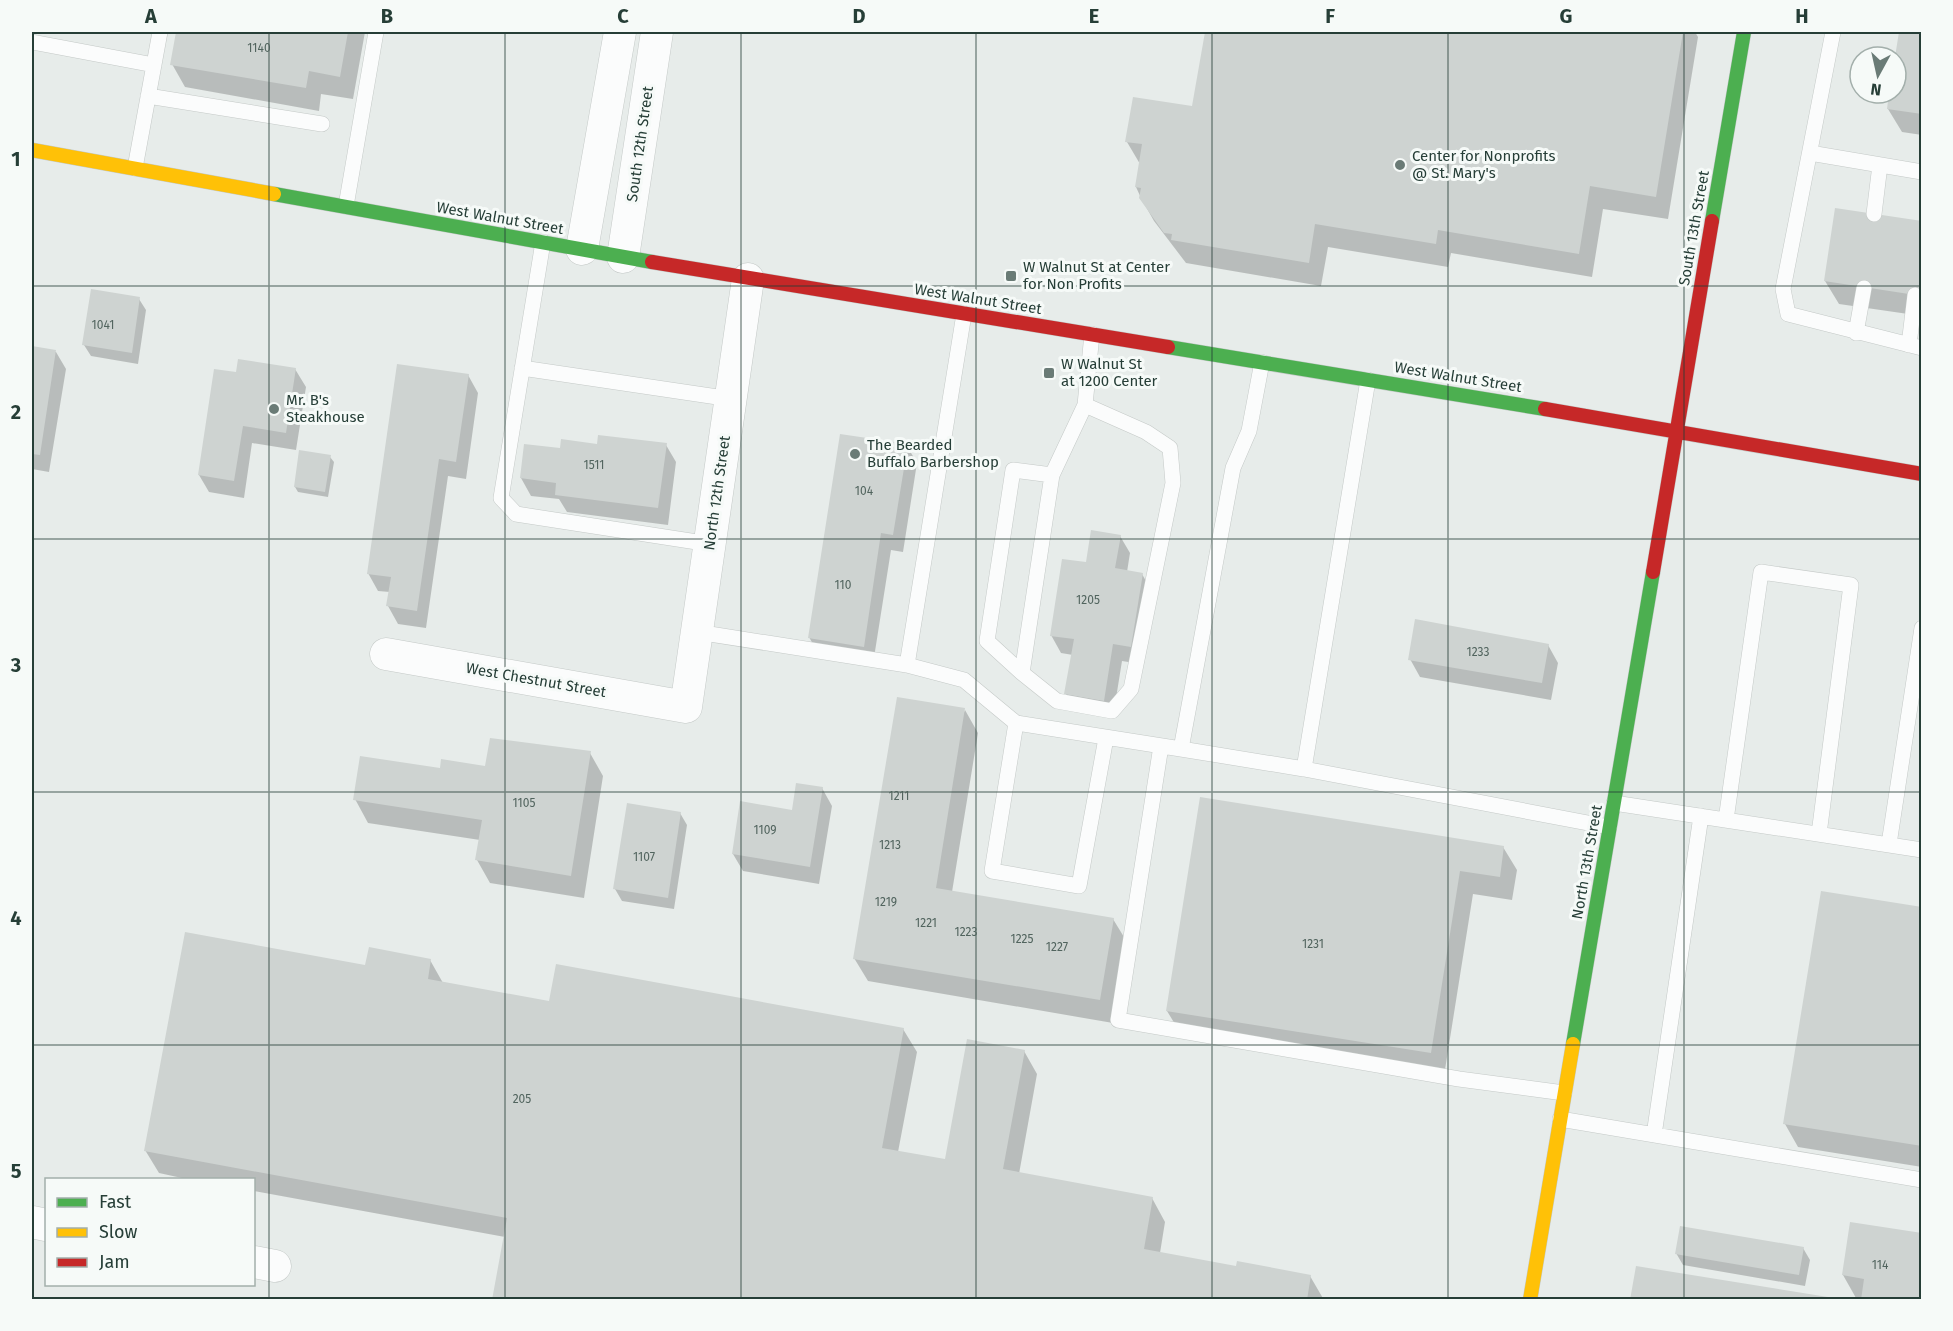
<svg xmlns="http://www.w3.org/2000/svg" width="1953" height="1331" viewBox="0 0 1953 1331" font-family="'Fira Sans',sans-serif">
	<rect width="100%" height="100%" fill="#e7ecea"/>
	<path fill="#0003" d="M177,32H365L353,99L321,94L319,111L185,87L172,64Z
		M1206,32H1695L1698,37L1668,219L1603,209L1592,277L1451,253L1448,267L1328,247L1321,286L1186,263L1154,221L1141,198L1136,187L1140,164L1127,142L1194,108Z
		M1901,32H1922V135L1902,132L1888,109L1891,93H1896V61Z
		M1922,223V316L1839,304L1825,281Z
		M139,299L146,310L138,364L91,356L84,345Z
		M32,348L56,352L66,369L49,472L32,469Z
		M295,369L306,387L296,450L252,443L244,498L209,492L199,475L237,374Z
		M468,375L478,393L466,479L448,476L426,628L398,624L388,606L390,592L378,591L368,573Z
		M598,445H666L676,462L668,525L567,512L559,499L531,496L521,478L561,450Z
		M907,446L917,463L903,552L891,550L873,664L819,655L809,637Z
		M330,457L334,462L328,497L298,492L295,487Z
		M1120,536L1130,553L1127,572L1142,574L1152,592L1141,664L1122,661L1113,717L1076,712L1066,694L1073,655L1061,653L1051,635L1087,564Z
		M1548,645L1558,663L1551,700L1420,677L1410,659Z
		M965,710L978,733L952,892L1113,919L1127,942L1113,1023L868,981L854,958Z
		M590,753L603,776L584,898L490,883L477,860L480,840L368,823L355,799L441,770L487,768Z
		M822,788L832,806L819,884L743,871L733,854Z
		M680,813L687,825L674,909L622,901L615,889Z
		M1503,847L1517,870L1512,900L1473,894L1444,1076L1181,1034L1167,1011Z
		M1922,909V1167L1798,1147L1785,1124Z
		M430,960L443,983L551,1003L903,1029L917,1052L898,1152L946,1161L1024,1051L1037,1074L1019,1174L1152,1198L1165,1222L1160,1253L1237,1267L1310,1276L1324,1300H493L505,1237L254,1191V1180H191L159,1173L145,1150L367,967Z
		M1852,1223L1922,1235L1863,1300L1856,1298L1843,1275Z
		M1803,1248L1810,1260L1805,1286L1683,1265L1676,1253Z"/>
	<path fill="#ced3d1" d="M176,32H348L340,77L309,71L306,88L170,65Z
		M1205,32H1683L1656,197L1590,186L1579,254L1438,230L1436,244L1315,224L1309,263L1171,240L1172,234L1164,233L1139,198L1141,188L1135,187L1142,144L1125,142L1133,97L1192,106Z
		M1899,32H1922V114L1887,109L1889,93H1896L1895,57Z
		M1835,208L1922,221V296L1824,281Z
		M91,289L140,297L132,353L82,345Z
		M32,346L56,350L40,455L32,454Z
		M238,359L296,368L286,433L243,426L234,481L198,475L214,369L236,372Z
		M397,364L469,374L456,462L439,459L417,611L386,606L391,577L367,574Z
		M840,434L908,444L893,535L881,533L864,647L808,638Z
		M598,435L667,443L658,508L555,495L556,483L520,478L524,444L560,448L561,439L597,444Z
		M299,450L331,455L325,492L294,487Z
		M1091,530L1121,535L1115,568L1143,573L1131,647L1113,644L1104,701L1064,694L1074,639L1050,636L1062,559L1086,562Z
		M1415,619L1549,644L1542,683L1408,660Z
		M897,697L965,708L936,888L1114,918L1100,1000L853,959Z
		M490,738L591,751L571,876L475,860L482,820L353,800L360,756L440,768L441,759L485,766Z
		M796,783L823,787L810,867L732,854L740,801L792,810Z
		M1200,797L1504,846L1500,877L1460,871L1431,1053L1166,1011Z
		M627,803L681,812L668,898L613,889Z
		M1821,891L1922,907V1146L1783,1124Z
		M185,932L365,965L369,947L431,959L428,979L549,1001L556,964L904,1028L882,1148L945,1159L967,1039L1025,1050L1003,1169L1153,1197L1144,1249L1236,1266L1237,1261L1311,1275L1307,1300H492L507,1218L144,1151Z
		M1850,1222L1922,1233V1300H1861L1864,1279L1842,1275Z
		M1680,1226L1804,1247L1799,1275L1675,1254Z
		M1636,1266L1834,1298V1300H1630Z"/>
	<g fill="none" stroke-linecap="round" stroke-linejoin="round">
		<defs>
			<path id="lane" d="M1833,32L1783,289L1788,314L1922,348
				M32,42L154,65
				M148,96L322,124
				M1810,153L1922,172
				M135,168L160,32
				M346,206L376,32
				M1874,214L1880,165
				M543,242L501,498L516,514L710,544
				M1856,333L1864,288
				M1909,345L1915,295
				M522,368L731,399
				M1052,475L1022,673L1057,701L1112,711L1131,689L1173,483L1170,448L1146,432L1085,405
				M697,632L907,665L964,680L1016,723L1181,749L1233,468L1249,431L1262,362
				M907,665L964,314
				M1022,673L987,641L1013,470L1052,475L1085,405L1092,334
				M1016,723L992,871L1079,886L1106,738
				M1161,746L1118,1020L1459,1079L1564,1093
				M1181,749L1304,769L1368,380
				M1304,769L1609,827
				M1614,803L1922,850
				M1726,820L1761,572L1851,585L1819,834
				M1889,844L1922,628
				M1560,1119L1922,1180
				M1654,1135L1701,816"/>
			<path id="street" d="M582,249L620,32
				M623,257L657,32
				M386,654L686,707L748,279
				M32,1222L46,1225
				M254,1262L275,1266"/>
			<path id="fast" d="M274,194L652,262
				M1712,221L1744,32
				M1168,347L1545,409
				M1573,1044L1653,572"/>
			<path id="slow" d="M32,150L274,194
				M1530,1300L1573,1044"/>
			<path id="jam" d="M652,262L1168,347
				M1545,409L1922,474
				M1653,572L1712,221"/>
		</defs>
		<use href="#lane" stroke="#c4c9c7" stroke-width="16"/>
		<use href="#street" stroke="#c4c9c7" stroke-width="33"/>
		<use href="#fast" stroke="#c3c9c7" stroke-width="15"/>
		<use href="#slow" stroke="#c3c9c7" stroke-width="15"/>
		<use href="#jam" stroke="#c3c9c7" stroke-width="15"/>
		<use href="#lane" stroke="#fbfcfc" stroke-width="15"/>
		<use href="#street" stroke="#fbfcfc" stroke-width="32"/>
		<use href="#fast" stroke="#4caf50" stroke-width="14"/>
		<use href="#slow" stroke="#ffc107" stroke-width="14"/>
		<use href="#jam" stroke="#c62828" stroke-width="14"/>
	</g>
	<path fill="none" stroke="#263e37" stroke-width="1.5" stroke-opacity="0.55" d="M269,32V1300M505,32V1300M741,32V1300M976,32V1300M1212,32V1300M1448,32V1300M1684,32V1300M32,286H1922M32,539H1922M32,792H1922M32,1045H1922"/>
	<g fill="#6a7b76" stroke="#f6faf8" stroke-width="2">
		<circle cx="1400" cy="165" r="6"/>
		<rect x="1005" y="270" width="12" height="12" rx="3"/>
		<rect x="1043" y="367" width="12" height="12" rx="3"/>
		<circle cx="274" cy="409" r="6"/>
		<circle cx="855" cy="454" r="6"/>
	</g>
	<g text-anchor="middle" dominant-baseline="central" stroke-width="6" stroke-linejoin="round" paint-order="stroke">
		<g font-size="12" fill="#51645e">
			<text x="259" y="48">1140</text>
			<text x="103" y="325">1041</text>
			<text x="594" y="465">1511</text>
			<text x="864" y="491">104</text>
			<text x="843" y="585">110</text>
			<text x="1088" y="600">1205</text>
			<text x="1478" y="652">1233</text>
			<text x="899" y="796">1211</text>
			<text x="524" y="803">1105</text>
			<text x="765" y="830">1109</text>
			<text x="890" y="845">1213</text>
			<text x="644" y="857">1107</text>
			<text x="886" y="902">1219</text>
			<text x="926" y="923">1221</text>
			<text x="966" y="932">1223</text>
			<text x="1022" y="939">1225</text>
			<text x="1313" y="944">1231</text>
			<text x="1057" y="947">1227</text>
			<text x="522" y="1099">205</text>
			<text x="1880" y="1265">114</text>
		</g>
		<g font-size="15" fill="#263e37" stroke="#f6faf8">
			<text transform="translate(640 144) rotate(-82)">South 12th Street</text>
			<text transform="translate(500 218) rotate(10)">West Walnut Street</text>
			<text transform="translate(1694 228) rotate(-80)">South 13th Street</text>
			<text transform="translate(978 299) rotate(9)">West Walnut Street</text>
			<text transform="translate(1458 377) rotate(9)">West Walnut Street</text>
			<text transform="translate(717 493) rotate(-82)">North 12th Street</text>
			<text transform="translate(536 680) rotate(10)">West Chestnut Street</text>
			<text transform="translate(1587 862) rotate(-80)">North 13th Street</text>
		</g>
		<g font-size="15" fill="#263e37" stroke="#f6faf8" text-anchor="start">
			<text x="1412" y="156">Center for Nonprofits<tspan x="1412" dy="17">@ St. Mary's</tspan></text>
			<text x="1023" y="267">W Walnut St at Center<tspan x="1023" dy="17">for Non Profits</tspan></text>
			<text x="1061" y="364">W Walnut St<tspan x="1061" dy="17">at 1200 Center</tspan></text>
			<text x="286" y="400">Mr. B's<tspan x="286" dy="17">Steakhouse</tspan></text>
			<text x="867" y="445">The Bearded<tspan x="867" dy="17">Buffalo Barbershop</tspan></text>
		</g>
	</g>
	<rect width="1953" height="1331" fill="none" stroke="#f6faf8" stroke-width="66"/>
	<rect x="45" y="1178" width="210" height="108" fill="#f6faf8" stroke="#a3afab" stroke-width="1.5"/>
	<rect x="57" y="1198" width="30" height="9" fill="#4caf50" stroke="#a3afab" stroke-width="1.5"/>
	<text x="99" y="1208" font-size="18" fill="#263e37">Fast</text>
	<rect x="57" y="1228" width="30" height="9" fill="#ffc107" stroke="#a3afab" stroke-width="1.5"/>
	<text x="99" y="1238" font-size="18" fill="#263e37">Slow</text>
	<rect x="57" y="1258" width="30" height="9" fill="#c62828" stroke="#a3afab" stroke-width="1.5"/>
	<text x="99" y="1268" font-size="18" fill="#263e37">Jam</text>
	<g transform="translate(1878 75) rotate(188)"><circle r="28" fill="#f6faf8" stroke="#a3afab" stroke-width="1.5"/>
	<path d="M0-4.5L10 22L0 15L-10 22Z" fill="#6a7b76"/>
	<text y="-9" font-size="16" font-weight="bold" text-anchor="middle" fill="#263e37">N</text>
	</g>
	<rect x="33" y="33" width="1887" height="1265" fill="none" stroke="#263e37" stroke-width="2"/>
	<g font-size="20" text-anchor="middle" font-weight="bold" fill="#263e37">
		<text x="151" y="23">A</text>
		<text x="387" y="23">B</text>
		<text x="623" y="23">C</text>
		<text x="859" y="23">D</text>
		<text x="1094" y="23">E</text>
		<text x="1330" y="23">F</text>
		<text x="1566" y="23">G</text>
		<text x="1802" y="23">H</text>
		<text x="16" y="166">1</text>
		<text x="16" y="419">2</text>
		<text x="16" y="672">3</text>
		<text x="16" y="925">4</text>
		<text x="16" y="1178">5</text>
	</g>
</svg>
